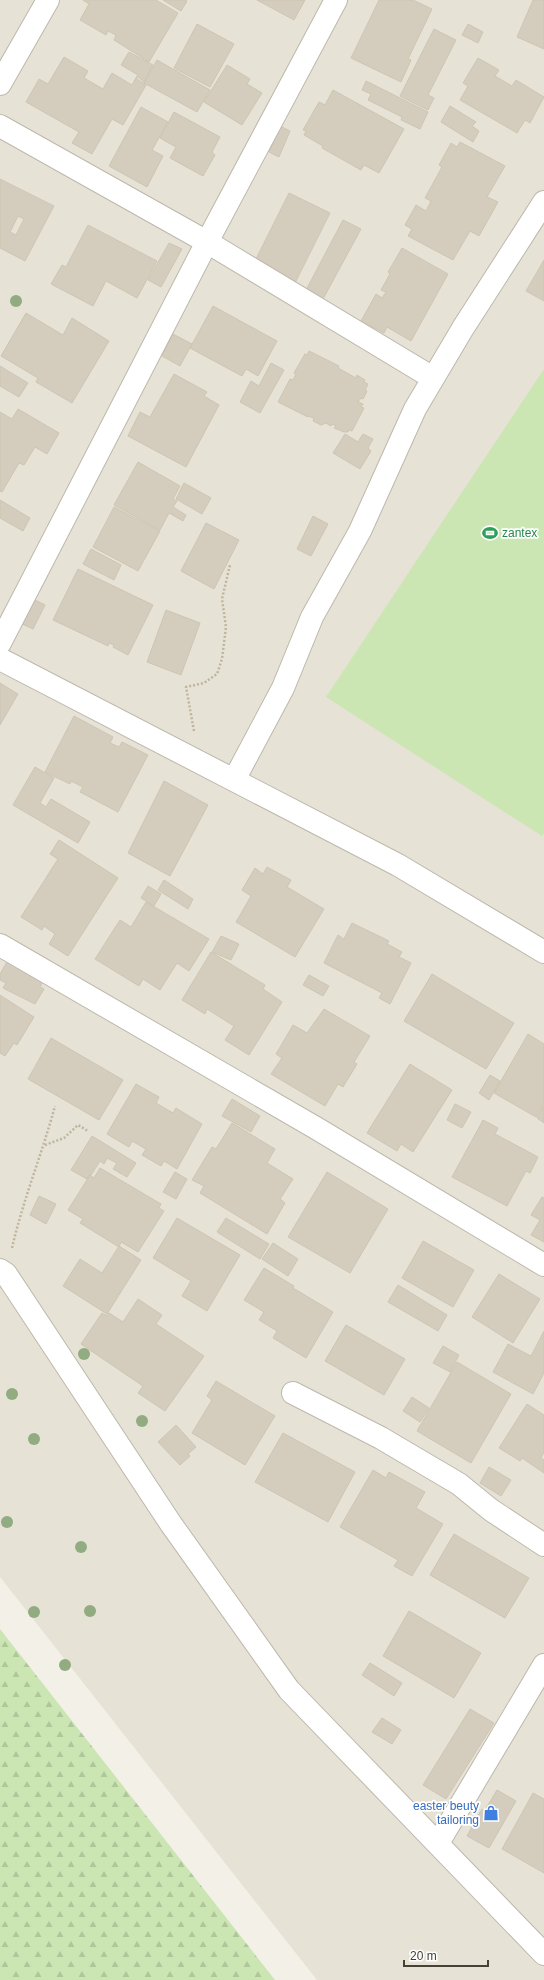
<svg xmlns="http://www.w3.org/2000/svg" width="544" height="1980" viewBox="0 0 544 1980" font-family="Arial,sans-serif">
	<defs>
		<pattern id="forest-firs" width="22" height="20" patternUnits="userSpaceOnUse"><rect width="22" height="20" fill="#cbe5b3"/><path d="M5 1l3.5 6h-7zM16 11l3.5 6h-7z" fill="#b0c69b"/></pattern>
	</defs>
	<rect width="100%" height="100%" fill="#f3f0e8"/>
	<path fill="#e6e2d6" d="M0,0H544V1980H317L0,1577Z"/>
	<path fill="url(#forest-firs)" d="M0,1629L275,1980H0Z"/>
	<path fill="#cbe5b3" d="M544,369V833L542,836L326,697Z"/>
	<path fill="#d4cdbe" stroke="#cec5b1" fill-rule="evenodd" d="M83,0H156L178,13L149,62L114,40L116,35L108,31L106,35L80,20L89,4Z
		M163,0H185L187,1L181,11Z
		M257,0H305L294,20Z
		M379,0H413L432,9L408,59L411,60L401,82L351,58Z
		M533,0H544V49L517,37Z
		M197,24L234,44L210,87L174,68Z
		M468,24L483,32L478,43L462,35Z
		M434,29L456,40L428,95L434,98L428,110L400,96Z
		M129,52L153,65L144,82L138,77V75L121,65Z
		M64,57L88,71L84,78L103,89L112,73L132,85L137,76V79L146,85L123,125L112,119L92,154L72,143L79,132L26,102L39,79L48,84Z
		M478,58L499,70L495,76L512,86L516,80L544,97L530,123L525,120L517,133L460,100L468,86L463,83Z
		M157,60L210,90L197,112L144,83Z
		M227,65L250,79L247,84L262,93L242,125L204,102Z
		M366,81L428,112L420,129L401,120L402,117L368,100L371,94L362,90Z
		M333,90L404,129L379,173L364,165L361,170L322,148L323,146L304,135L306,131L303,130L319,102L325,105Z
		M450,106L476,122L472,126L479,131L473,142L441,122Z
		M141,107L168,122L152,150L163,156L147,187L109,166Z
		M174,112L220,137L212,152L215,155L203,176L170,158L176,147L160,138Z
		M280,126L290,131L279,157L269,152Z
		M460,142L505,166L487,197L498,202L479,236L470,231L453,260L408,236L412,229L405,225L416,205L426,211L431,201L425,198L442,167L439,165L451,143L457,147Z
		M0,179L54,206L25,261L0,248ZM18,216L24,219L16,235L10,232Z
		M289,193L330,213L295,283L254,263Z
		M343,220L361,229L323,299L306,290Z
		M88,225L157,261L137,298L106,281L93,306L51,284L62,265L66,267Z
		M169,243L182,249L161,287L148,280Z
		M402,248L448,274L411,341L387,327L384,333L361,321L376,294L382,298L386,292L381,290L390,274L388,272Z
		M544,260V301L526,291Z
		M213,306L277,341L258,376L246,369L242,376L190,348Z
		M26,313L63,335L72,318L109,341L72,403L36,382L38,378L1,356Z
		M173,334L192,344L180,366L162,356Z
		M309,351L339,366L338,368L356,378L357,375L365,380L364,382L368,384L365,390L367,391L363,399L361,398L358,402L363,404L361,407L364,408L352,431L349,430L348,432H344L334,428L336,426L332,424L331,426L326,423L321,425L313,421L314,418L308,416V417L278,402L290,379L293,380L296,374L294,373L305,354L307,355Z
		M271,363L284,370L260,413L240,402L251,381L259,386Z
		M0,366L28,383L19,397L0,386Z
		M174,374L207,392L204,396L219,405L186,467L128,436L140,412L150,417Z
		M18,409L59,433L47,454L35,447L24,465L19,463L2,492L0,491V412L12,419Z
		M345,434L358,442L363,434L373,439L368,448L371,451L360,469L333,453Z
		M138,462L180,486L173,499L177,501L173,507L186,515L183,521L169,513L160,530L114,505Z
		M184,483L211,498L202,514L176,499Z
		M0,500L30,518L23,531L0,518Z
		M114,507L160,531L138,571L93,547Z
		M313,516L328,524L311,556L297,549Z
		M206,523L239,540L214,589L181,571Z
		M91,549L121,565L114,580L83,564Z
		M78,569L153,605L128,655L113,647L114,645L109,643L108,646L53,620Z
		M29,597L45,605L33,629L16,621Z
		M166,610L200,623L181,675L147,662Z
		M0,683L18,694L0,725Z
		M74,716L113,737L110,743L119,747L122,742L148,755L118,812L80,792L83,787L71,781L70,784L45,772Z
		M35,767L54,778L40,803L46,807L51,799L90,822L78,843L13,805Z
		M164,781L208,805L170,876L128,853Z
		M59,840L118,878L68,956L49,944L55,934L44,926L42,930L21,917L58,859L50,854Z
		M267,867L291,880L287,887L324,909L295,957L236,922L251,896L242,890L255,868L263,874Z
		M164,880L193,899L188,909L158,890Z
		M148,886L161,894L154,906L141,898Z
		M146,902L209,939L189,971L177,963L160,990L143,979L139,986L95,959L120,920L131,927Z
		M352,923L389,941L387,944L402,952L399,957L411,963L390,1004L379,998L382,993L324,963L338,935L344,939Z
		M221,936L239,944L231,960L212,952Z
		M211,952L265,985L263,989L282,1002L249,1055L225,1040L234,1026L207,1009L205,1014L182,1000Z
		M8,960L43,981L40,987L44,989L35,1004L3,988L6,983L0,980V974Z
		M432,974L514,1023L486,1069L404,1021Z
		M309,975L329,986L323,996L303,985Z
		M0,995L34,1017L17,1045L14,1043L5,1056L0,1053Z
		M324,1009L370,1036L354,1062L357,1064L343,1087L338,1084L325,1106L271,1074L282,1058L276,1054L293,1025L307,1033Z
		M528,1034L544,1044V1104L536,1117L494,1093Z
		M51,1038L123,1080L99,1120L28,1079Z
		M410,1064L452,1090L413,1152L401,1144L397,1151L367,1133Z
		M490,1075L500,1081L489,1100L479,1093Z
		M136,1084L159,1097L156,1103L173,1113L176,1108L202,1124L177,1169L164,1161L161,1166L142,1155L146,1149L132,1141L129,1147L107,1134Z
		M232,1099L260,1116L251,1132L222,1116Z
		M455,1104L471,1112L462,1128L447,1120Z
		M544,1106V1123L537,1118Z
		M483,1120L498,1128L495,1134L538,1157L530,1173L526,1171L507,1206L452,1177Z
		M232,1123L275,1149L267,1163L293,1179L280,1199L285,1203L267,1234L200,1193L204,1186L192,1180L212,1147L216,1149Z
		M92,1136L136,1163L127,1177L113,1169L117,1163L107,1158L104,1164L100,1161L91,1175H89L87,1179L71,1170Z
		M100,1168L161,1204L159,1208L164,1211L138,1252L121,1242L119,1247L80,1223L83,1219L68,1210L90,1175L94,1178Z
		M175,1172L187,1179L176,1199L163,1192Z
		M327,1172L388,1209L350,1273L288,1237Z
		M39,1196L56,1204L46,1224L30,1215Z
		M542,1197L544,1198V1242L531,1235L540,1220L531,1215Z
		M177,1218L240,1255L207,1311L182,1296L191,1281L153,1258Z
		M226,1218L269,1244L260,1259L217,1232Z
		M423,1241L474,1270L453,1307L402,1278Z
		M273,1243L298,1259L288,1276L262,1259Z
		M119,1246L141,1260L107,1314L63,1286L80,1259L102,1273Z
		M264,1268L294,1286L293,1288L333,1312L306,1358L273,1338L277,1331L259,1320L264,1312L244,1300Z
		M499,1274L540,1299L513,1343L472,1317Z
		M398,1285L447,1315L438,1331L388,1302Z
		M138,1299L162,1315L156,1324L204,1356L165,1411L138,1393L143,1386L81,1344L102,1313L107,1316L109,1313L123,1322Z
		M346,1325L405,1359L384,1395L325,1361Z
		M544,1331V1373L533,1394L493,1372L508,1344L531,1356Z
		M443,1346L459,1355L450,1372L433,1363Z
		M457,1362L511,1394L471,1463L417,1431Z
		M216,1381L275,1416L245,1465L192,1433L212,1400L207,1396Z
		M412,1397L429,1408L420,1422L403,1411Z
		M527,1404L544,1415V1452L541,1458L544,1460V1473L522,1458L520,1461L499,1448Z
		M176,1425L196,1447L188,1454L190,1456L180,1465L158,1442Z
		M283,1433L355,1472L328,1522L255,1482Z
		M489,1467L511,1480L501,1496L480,1483Z
		M373,1470L386,1478L389,1472L425,1492L416,1508L443,1524L412,1576L394,1566L398,1560L340,1527Z
		M454,1534L529,1578L505,1618L430,1575Z
		M409,1611L481,1653L454,1698L383,1656Z
		M370,1663L402,1683L394,1696L362,1675Z
		M470,1709L494,1723L446,1799L423,1785Z
		M382,1718L401,1730L392,1744L372,1732Z
		M497,1790L516,1801L489,1848L467,1836L482,1809L485,1810Z
		M533,1793L544,1799V1873L502,1849Z"/>
	<g fill="none" stroke-linecap="round" stroke-linejoin="round">
		<defs>
			<path id="minor" d="M0,84L48,0
				M0,126L207,242L433,378
				M0,643L207,242L336,0
				M0,659L398,865L544,952
				M234,780L283,688L312,617L360,531L415,409L463,328L544,202
				M0,945L316,1128L544,1265
				M0,1270L6,1274L171,1524L289,1690L544,1954
				M293,1393L381,1438L459,1484L491,1510L544,1545
				M438,1843L544,1665"/>
		</defs>
		<use href="#minor" stroke="#beb8ab" stroke-width="24"/>
		<path stroke="#bfb59d" stroke-width="2.5" stroke-dasharray="2 2" stroke-linecap="butt" d="M194,731L186,687L204,683L217,674L222,659L226,627L222,599L230,565
			M45,1145L64,1138L78,1125L88,1131
			M12,1248C23,1200 42,1154 55,1106"/>
		<use href="#minor" stroke="#fff" stroke-width="22"/>
	</g>
	<g fill="#92ac81">
		<circle cx="16" cy="301" r="6"/>
		<circle cx="84" cy="1354" r="6"/>
		<circle cx="12" cy="1394" r="6"/>
		<circle cx="142" cy="1421" r="6"/>
		<circle cx="34" cy="1439" r="6"/>
		<circle cx="7" cy="1522" r="6"/>
		<circle cx="81" cy="1547" r="6"/>
		<circle cx="90" cy="1611" r="6"/>
		<circle cx="34" cy="1612" r="6"/>
		<circle cx="65" cy="1665" r="6"/>
	</g>
	<defs>
		<symbol id="stadium-bare" viewBox="-9 -9 18 18"><path d="M0-5a6.5 5 0 1 0 0 10a6.5 5 0 1 0 0-10ZM-3.5-1.8h7v3.6h-7Z" fill="#2e9e5b" stroke="#fff" stroke-width="2.5" paint-order="stroke"/></symbol>
		<symbol id="shop-bare" viewBox="-9 -9 18 18"><path d="M-5-2.5h2.3a2.7 3.5 0 0 1 5.4 0H5L5.5 6h-11ZM-1.5-2.5h3a1.5 2.3 0 0 0-3 0Z" fill="#3f7fe0" stroke="#fff" stroke-width="2.5" paint-order="stroke"/></symbol>
	</defs>
	<g fill-rule="evenodd">
		<use href="#stadium-bare" x="479" y="522" width="22" height="22"/>
		<use href="#shop-bare" x="480" y="1802" width="22" height="22"/>
	</g>
	<g text-anchor="middle" dominant-baseline="central" stroke-width="3.5" stroke-linejoin="round" paint-order="stroke">
		<g font-size="12" fill="#27864d" stroke="#fff" text-anchor="start">
			<text x="502" y="533">zantex</text>
		</g>
		<g font-size="12" fill="#366cbe" stroke="#fff" text-anchor="end">
			<text x="479" y="1806">easter beuty<tspan x="479" dy="14">tailoring</tspan></text>
		</g>
	</g>
	<path d="M404 1960v6h84v-6" fill="none" stroke="#464137" stroke-width="2"/>
	<text x="410" y="1960" font-size="12" fill="#464137" stroke="#ffffff" stroke-width="3" paint-order="stroke">20 m</text>
</svg>
